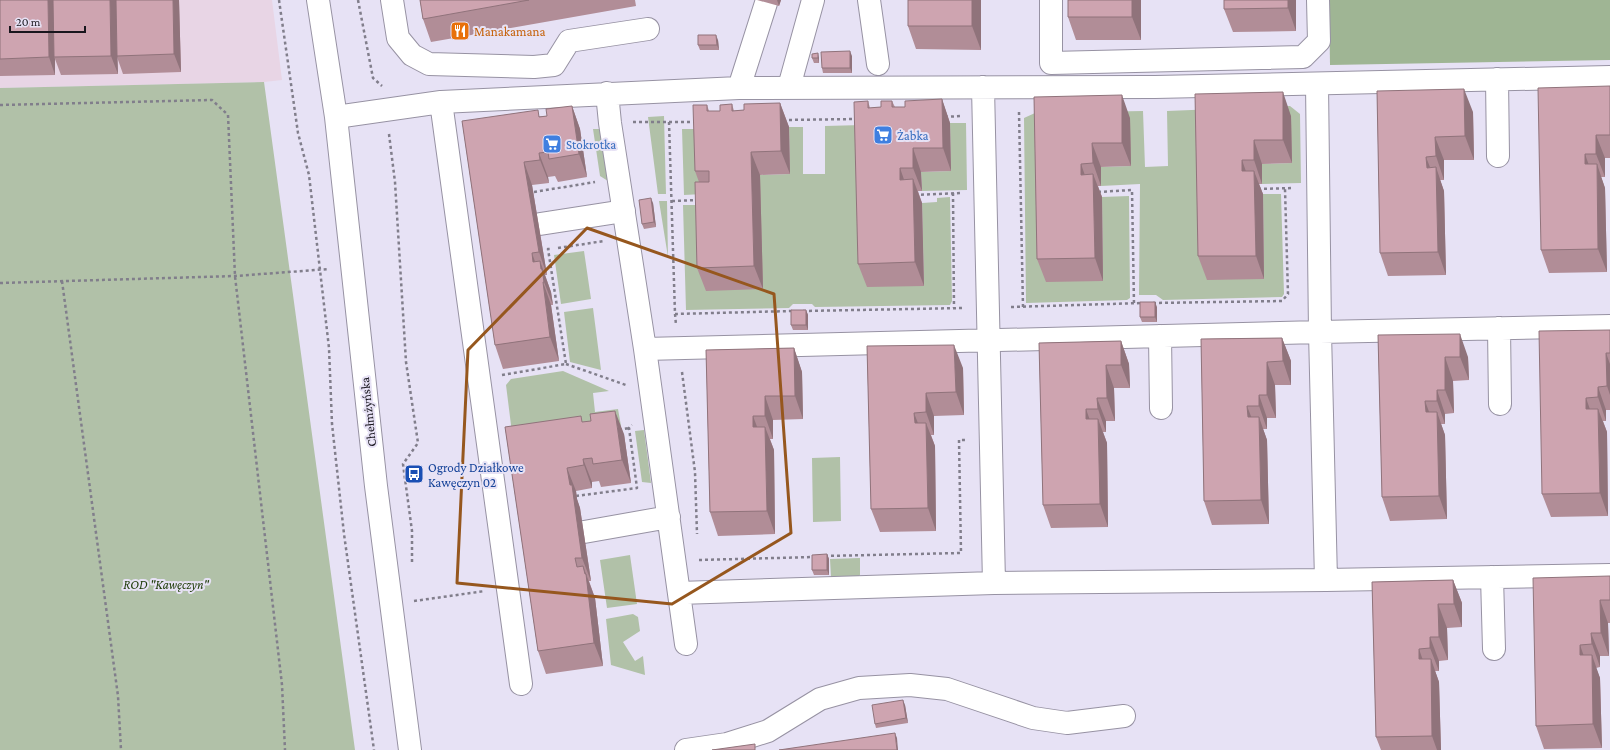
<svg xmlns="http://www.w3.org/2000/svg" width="1610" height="750" viewBox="0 0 1610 750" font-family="'Crimson Pro',serif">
	<rect width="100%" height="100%" fill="#e7e2f5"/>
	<path fill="#e8d5e5" d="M0,0H272L282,80L264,82L0,88Z"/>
	<path fill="#b1c1a8" d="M264,82L355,750H0V88Z
		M1290,106L1300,114L1301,183L1262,184V164L1292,163L1204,117L1264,279L1263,194H1281L1284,294L1282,297L1163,300L1156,295H1139L1140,184L1101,186V167L1131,166L1043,120L1103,281L1102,197L1129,196L1130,298L1127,300L1026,303L1024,118L1035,113L1143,111L1145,167L1168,166L1167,111Z
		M664,116L666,194H658L648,117Z
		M950,123H966L967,190L922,191L921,172L951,171Z
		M862,125L924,285L922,203L937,202V198L950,197L952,301L950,305L815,307L812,304H793L789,308L686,310L683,205H703L760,175L790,174L789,127H803V174H825V126Z
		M593,129H600L608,181L600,176Z
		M682,129H701L703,194L684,195Z
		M667,201L668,257L659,201Z
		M584,251L591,299L561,304L554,255Z
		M593,308L601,370L570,362L564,312Z
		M563,371L609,391L593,393L595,412L618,409L621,426L513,441L506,385L511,379Z
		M644,430L651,483L642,482L635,431Z
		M840,457L841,521L813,522L812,458Z
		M630,555L637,604L607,608L600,560Z
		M860,558V575L858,577H831L830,559Z
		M633,614L638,617L640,631L623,642L635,661L643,656L645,675L611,665L606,619Z"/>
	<path fill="#9fb594" d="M1329,0H1610V60L1330,65Z"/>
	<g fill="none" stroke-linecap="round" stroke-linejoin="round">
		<defs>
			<path id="minor" d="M318,0L336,117L376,486L410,750
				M392,0L398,38L412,55L429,64L534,67L554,65L569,41L648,29
				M869,0L878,64
				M1051,0V63L1303,57L1319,41L1318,0
				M1497,79L1498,156
				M789,87L813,0
				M739,88L766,3
				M607,93L610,123L645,349L686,644
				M441,102L521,684
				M336,117L441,102L739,88L1155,87L1610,77
				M540,224L624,211
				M1499,328L1500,404
				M1160,336L1161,408
				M645,349L1320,332L1317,84
				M584,532L669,517
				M1492,577L1494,649
				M1326,580L1610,575
				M994,583L1326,580L1320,332L1610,326
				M679,593L994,583L983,87
				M686,750L727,744L768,731L820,699L859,688L910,685L947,689L1033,718L1067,723L1124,716"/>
		</defs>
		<use href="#minor" stroke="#9792a3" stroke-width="24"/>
		<path stroke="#817e8b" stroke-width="2.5" stroke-dasharray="3 3" stroke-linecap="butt" d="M279,0L298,133L309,175L329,348L332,424L344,534L374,750
			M358,0L373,78L382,86
			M0,105L212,100L228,115L235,276L282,685L285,750
			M1019,112L1023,307
			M945,117L960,116
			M783,120L856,119
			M633,122H696
			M669,122L675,314L792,311
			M389,134L395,182L406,362L418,443L403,464L412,531V563
			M1258,189L1294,188
			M534,192L595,182
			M1098,192L1132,190L1134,304
			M953,193L954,308
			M915,195L962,193
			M672,201L698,200
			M558,248L604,241
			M62,281L118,696L121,750
			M0,283L235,276L329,269
			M1153,303L1282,301L1288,294L1285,189
			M1011,307L1142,303
			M803,311L964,308
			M675,314L676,325
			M566,364L626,385
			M682,372L695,472L697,534
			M502,375L566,364L548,249H551
			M619,430L629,428
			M576,496L637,488L629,428L632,425
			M825,556L961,553L959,440H967
			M699,560L814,557
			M414,601L485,591"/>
		<use href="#minor" stroke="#fff" stroke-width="22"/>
	</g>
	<path fill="#b18d97" d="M0,0H179L181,72L123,74L117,57L118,74L61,75L55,59V75L0,76Z
		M420,0H635L636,6L431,42L423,19Z
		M757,0H781L779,6Z
		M981,0V50L916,49L908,26Z
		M1141,0V40H1076L1068,17Z
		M1296,0V31L1233,32L1224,9Z
		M718,40L719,50H700L698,45Z
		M812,54L819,58V63H814L812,58Z
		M852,56V73H823L822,68Z
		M1610,86V158H1605V177H1601L1605,188L1607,272L1549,273L1541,250Z
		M1377,91L1473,112L1474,160H1444V180H1440L1444,191L1446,275L1388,276L1380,253Z
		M1195,94L1291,116L1292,163L1262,164V184H1259L1263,194L1264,279L1207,280L1198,256Z
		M1034,97L1130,118L1131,166L1101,167V186H1098L1102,197L1103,281L1046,282L1037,259Z
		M942,99L950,123L951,171L921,172L922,191H918L922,203L924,286L867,287L858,264L868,101L870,108L881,107L892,101L895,107H905Z
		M780,103L789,127L790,174L760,175L763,289L706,291L697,268L699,182L695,171L707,105L709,111H720L732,104L734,111L744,110Z
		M572,106L580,129L587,177L558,182L555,176L548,177L549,183L532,185L547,275H545L551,292L553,305H551L559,361L503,369L495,345L462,121L547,116Z
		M653,203L656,227L644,229L642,224Z
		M1157,307V322H1142L1140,317Z
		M806,310L808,315V330H793L791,325Z
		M1610,330V410H1606V421H1603L1607,432L1608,516L1551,517L1542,494Z
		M1378,335L1468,357L1469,380L1453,381L1454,413L1445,414V424H1441L1445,435L1447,519L1390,521L1382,497Z
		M1282,338L1291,361V385H1275L1276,418H1267V429H1263L1267,440L1269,524L1212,525L1204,501L1201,339Z
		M1121,341L1129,364L1130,388H1114L1115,421H1106V432H1103L1107,443L1108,527L1051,528L1043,505L1039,343Z
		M867,346L963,368L964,415L934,416V435H931L935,446L936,531L880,532L871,509Z
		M794,348L802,372L803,419L773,420V439H770L774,450L775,534L718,536L710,512L706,350Z
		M583,422L624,434L631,483L601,487L599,481L592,482V488L576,491L577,499L580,508L591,581H589L595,598L603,666L546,674L538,651L505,427Z
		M827,554L829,559V575H814L812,570Z
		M1610,576V623H1608L1609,656H1600V667L1596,668L1600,678L1602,748L1544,749L1536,726Z
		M1453,580L1462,603V627L1447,628L1448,660L1439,661V671H1435L1439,682L1441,750H1381L1376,737L1372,582Z
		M905,705L908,723L876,728L875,724Z"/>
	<path fill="#90737b" d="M48,0H54V57L55,59V75L49,57Z
		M110,0H116L118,74L111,56Z
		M173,0H179L181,72L174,54Z
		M777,0H781L779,6Z
		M972,0H981V50L972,26Z
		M1132,0H1141V40L1132,17Z
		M1288,0H1296V31L1288,8Z
		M716,35L718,40L719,50L717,45Z
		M850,51L852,56V73L850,68Z
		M818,53L819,58V63L818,58Z
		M1464,89L1473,112L1474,160L1465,136Z
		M1283,92L1291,116L1292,163L1283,140Z
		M1122,95L1130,118L1131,166L1122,143Z
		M942,99L950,123L951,171L943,148Z
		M780,103L789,127L790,174L781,151Z
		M572,106L580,129L587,177L579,154Z
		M1596,135L1605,158V177L1596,154Z
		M1435,137L1444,160V180L1436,156Z
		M1254,140L1262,164V184L1254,160Z
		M1092,143L1101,167V186L1093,163Z
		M913,148L921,172L922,191L913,168Z
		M751,152L760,175L763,289L754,266Z
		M539,153L548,177L549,183L540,160Z
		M1585,154L1593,177L1585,164Z
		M1426,157L1435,180L1427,168Z
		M1242,160L1250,183L1242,171Z
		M524,162L532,185L547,275L539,252Z
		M1081,164L1089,187L1081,175Z
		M1597,164L1605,188L1607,272L1598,249Z
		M1436,167L1444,191L1446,275L1438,252Z
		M900,168L908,191L900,180Z
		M1254,171L1263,194L1264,279L1256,256Z
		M1093,174L1102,197L1103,281L1095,258Z
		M913,179L922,203L924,286L915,262Z
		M651,198L653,203L656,227L654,222Z
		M532,253L540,276L533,262Z
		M540,261L551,292L553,305L544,282L541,269Z
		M543,282L551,305L559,361L550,337Z
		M1155,302L1157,307V322L1155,317Z
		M806,310L808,315V330L806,325Z
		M1460,334L1468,357L1469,380L1460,357Z
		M1282,338L1291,361V385L1283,361Z
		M1121,341L1129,364L1130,388L1121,365Z
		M954,345L963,368L964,415L956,392Z
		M794,348L802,372L803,419L795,396Z
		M1606,353L1610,364V395L1607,386Z
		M1445,357L1453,381L1454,413L1445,390Z
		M1267,362L1275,385L1276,418L1267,395Z
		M1106,365L1114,388L1115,421L1107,398Z
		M1598,387L1606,410V421L1598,397Z
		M1437,390L1445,414V424L1437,401Z
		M926,393L934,416V435L926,412Z
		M1259,395L1267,418V429L1259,406Z
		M765,396L773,420V439L765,416Z
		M1097,398L1106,421V432L1098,409Z
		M1586,398L1594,421L1586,409Z
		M1425,401L1434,425L1426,412Z
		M1247,406L1256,429L1248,417Z
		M1086,409L1094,432L1086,419Z
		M1598,409L1607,432L1608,516L1600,493Z
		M615,411L624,434L631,483L622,460Z
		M1437,412L1445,435L1447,519L1439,496Z
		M914,413L923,436L915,423Z
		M753,416L762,440L753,427Z
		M1259,417L1267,440L1269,524L1261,500Z
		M1098,419L1107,443L1108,527L1100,504Z
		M926,423L935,446L936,531L928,508Z
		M765,427L774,450L775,534L767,511Z
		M583,459L592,482V488L584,465Z
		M567,468L576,491L577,499L580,508L591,581L582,558Z
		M827,554L829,559V575L827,570Z
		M583,566L595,598L603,666L594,643Z
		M1453,580L1462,603V627L1454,604Z
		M1600,600L1608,623L1609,656L1601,633Z
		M1438,604L1447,628L1448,660L1439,637Z
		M1591,633L1600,656V667L1592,644Z
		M1430,637L1439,661V671L1430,648Z
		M1580,645L1588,668L1580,655Z
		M1419,649L1427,672L1419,659Z
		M1592,655L1600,678L1602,748L1593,724Z
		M1431,659L1439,682L1441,750H1437L1432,736Z
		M903,700L905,705L908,723L906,718Z
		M895,733L897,738L898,750H897Z"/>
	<path fill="#cea4b0" stroke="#90737b" d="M0,0H48L49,57L0,59Z
		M53,0H110L111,56L54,57Z
		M116,0H173L174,54L117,56Z
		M420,0H529L423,19Z
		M908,0H972V26H908Z
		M1068,0H1132V17H1068Z
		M1224,0H1288V8L1224,9Z
		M698,35H716L717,45H698Z
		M850,51V68H822L821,52Z
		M818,53V58H812V54Z
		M1610,86V135H1596V154H1585V164H1597L1598,249L1541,250L1538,88Z
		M1464,89L1465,136L1435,137L1436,156L1426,157L1427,168L1436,167L1438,252L1380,253L1377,91Z
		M1283,92V140H1254V160H1242V171H1254L1256,256H1198L1195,94Z
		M1122,95V143H1092L1093,163L1081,164V175L1093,174L1095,258L1037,259L1034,97Z
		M942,99L943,148H913V168H900V180L913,179L915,262L858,264L854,102L868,101V108L881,107V101H892V107H905V101Z
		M780,103L781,151L751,152L754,266L697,268L695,182H709V171H695L693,105H707V111H720V105L732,104V111L744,110V104Z
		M572,106L579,154L549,159L548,152L539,153L540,160L524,162L539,252L532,253L533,262L540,261L541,269H542L544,282H543L550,337L495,345L462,121L538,110L539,117L547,116L546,109Z
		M651,198L654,222L642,224L639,200Z
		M1140,302H1155V317H1140Z
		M791,310H806V325H791Z
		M1610,330V353H1606L1607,386L1598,387V397L1586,398V409H1598L1600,493L1542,494L1539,331Z
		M1460,334V357H1445V390H1437V401H1425L1426,412H1437L1439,496L1382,497L1378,335Z
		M1282,338L1283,361L1267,362V395H1259V406H1247L1248,417H1259L1261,500L1204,501L1201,339Z
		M1121,341V365H1106L1107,398H1097L1098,409H1086V419H1098L1100,504L1043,505L1039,343Z
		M954,345L956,392L926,393V412L914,413L915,423H926L928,508L871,509L867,346Z
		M794,348L795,396H765V416H753V427H765L767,511L710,512L706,350Z
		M615,411L622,460L593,464L592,458L583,459L584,465L567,468L570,485H572L582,558H575L577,567L583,566L585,574H586L594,643L538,651L505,427L581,416L582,422L591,421L590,414Z
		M827,554V570H812V555Z
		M1610,576V600H1600L1601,633H1591L1592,644L1580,645V655H1592L1593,724L1536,726L1533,578Z
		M1453,580L1454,604H1438L1439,637H1430V648L1419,649V659H1431L1432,736L1376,737L1372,582Z
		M903,700L906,718L875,724L872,705Z
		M895,733L897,750H779Z
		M755,744V750H712Z"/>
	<path fill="none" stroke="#96571e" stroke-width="3" stroke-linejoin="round" d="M587,228L774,294L791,533L672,604L457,583L468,350Z"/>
	<defs>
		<symbol id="restaurant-square" viewBox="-11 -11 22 22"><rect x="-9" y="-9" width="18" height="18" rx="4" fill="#e8710a" stroke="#e7e2f5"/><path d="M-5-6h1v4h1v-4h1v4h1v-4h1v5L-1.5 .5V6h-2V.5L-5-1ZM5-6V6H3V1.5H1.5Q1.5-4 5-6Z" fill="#fff"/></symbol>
		<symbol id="supermarket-square" viewBox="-11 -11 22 22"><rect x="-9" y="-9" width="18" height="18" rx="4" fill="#3f7fe0" stroke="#e7e2f5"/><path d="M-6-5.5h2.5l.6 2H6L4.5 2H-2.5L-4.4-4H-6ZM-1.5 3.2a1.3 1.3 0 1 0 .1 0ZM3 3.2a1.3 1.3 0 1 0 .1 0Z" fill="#fff"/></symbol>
		<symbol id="bus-square" viewBox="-11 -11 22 22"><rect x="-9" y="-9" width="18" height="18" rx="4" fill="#1a4fb4" stroke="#e7e2f5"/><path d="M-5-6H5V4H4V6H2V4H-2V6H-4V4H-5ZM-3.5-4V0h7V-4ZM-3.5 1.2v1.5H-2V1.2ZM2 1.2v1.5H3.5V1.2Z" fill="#fff"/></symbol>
	</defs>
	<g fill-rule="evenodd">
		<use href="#restaurant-square" x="449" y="20" width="22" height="22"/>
		<use href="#supermarket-square" x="872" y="124" width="22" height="22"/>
		<use href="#supermarket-square" x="541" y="133" width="22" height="22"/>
		<use href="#bus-square" x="403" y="463" width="22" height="22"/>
	</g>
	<g text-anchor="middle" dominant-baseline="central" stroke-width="4" stroke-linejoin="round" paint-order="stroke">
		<g font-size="13" fill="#c56008" stroke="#e7e2f5" text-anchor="start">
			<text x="474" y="31">Manakamana</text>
		</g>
		<g font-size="13" fill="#366cbe" stroke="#e7e2f5" text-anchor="start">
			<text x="897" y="135">Żabka</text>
			<text x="566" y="144">Stokrotka</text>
		</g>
		<g font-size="13" fill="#18161d" stroke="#e7e2f5">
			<text transform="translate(368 412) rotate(-96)">Chełmżyńska</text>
		</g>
		<g font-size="13" fill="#164399" stroke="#e7e2f5" text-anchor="start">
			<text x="428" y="467">Ogrody Działkowe<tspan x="428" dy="15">Kawęczyn 02</tspan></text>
		</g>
		<g font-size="13" font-style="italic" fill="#213e0b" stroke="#e7e2f5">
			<text x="166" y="584">ROD "Kawęczyn"</text>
		</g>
	</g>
	<path d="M10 26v6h75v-6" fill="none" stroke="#18161d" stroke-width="2"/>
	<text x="16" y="26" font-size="12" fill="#18161d" stroke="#e7e2f5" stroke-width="3" paint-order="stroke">20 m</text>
</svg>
